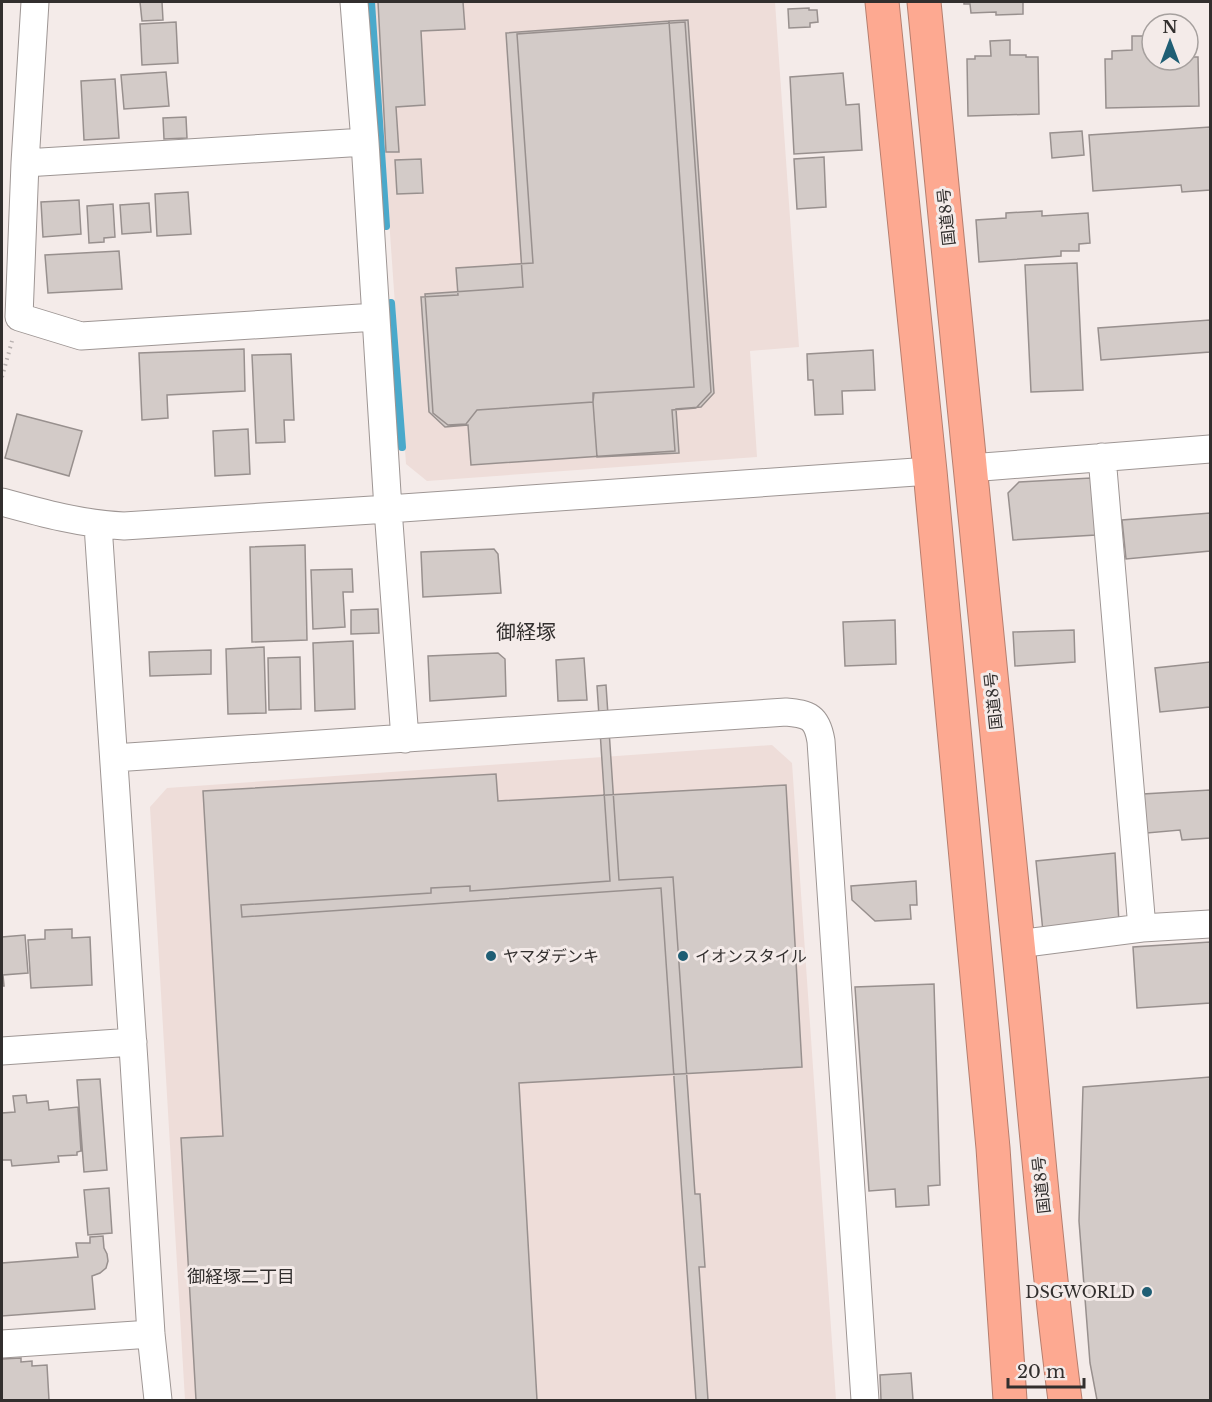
<svg xmlns="http://www.w3.org/2000/svg" width="1212" height="1402" viewBox="0 0 1212 1402" font-family="'Libre Baskerville','Noto Sans JP',serif">
	<rect width="100%" height="100%" fill="#f4ebe9"/>
	<path fill="#eeddd9" d="M374,2H775L799,347L750,351L757,457L427,481L406,464Z
		M772,745L792,763L836,1400H185L150,807L167,788Z"/>
	<g fill="none" stroke-linecap="round" stroke-linejoin="round">
		<path stroke="#4aa9cb" stroke-width="8" d="M371,2L386,226
			M391,303L402,447"/>
	</g>
	<path fill="#d3cbc8" stroke="#98908e" stroke-width="1.5" d="M140,2H162L163,20L142,21Z
		M378,2H463L465,29L421,31L425,105L396,107L399,152H386Z
		M964,2H1023V14L996,15V12L971,13L970,4H964Z
		M809,8V10H817L818,22L810,23V27L789,28L788,9Z
		M688,20L714,393L701,407L676,409L679,453L597,457L593,402L594,393L694,387L669,21Z
		M669,21L694,387L593,393V402L477,410L466,424L448,425L433,413L425,294L523,287L506,33Z
		M176,22L178,63L142,65L140,24Z
		M685,22L711,392L696,408L672,410L675,451L471,465L468,425L445,427L429,412L421,297L458,295L456,268L533,263L517,34Z
		M1132,36H1143L1144,50H1152V60H1188V57H1198L1199,106L1106,108L1105,59H1112V51L1132,50Z
		M1010,40V55H1026V57H1038L1039,114L968,116L967,59H975V56H991L990,41Z
		M166,72L169,106L124,109L121,75Z
		M843,73L846,105L859,104L862,150L794,154L790,77Z
		M115,79L119,138L84,140L81,81Z
		M186,117L187,138L164,139L163,118Z
		M1210,127V190L1182,192L1181,185L1093,191L1089,135Z
		M1082,131L1084,155L1052,158L1050,133Z
		M824,157L826,207L797,209L794,159Z
		M421,159L423,193L397,194L395,160Z
		M188,192L191,234L157,236L155,194Z
		M79,200L81,234L43,237L41,202Z
		M149,203L151,232L122,234L120,205Z
		M113,204L115,237L104,238V242L89,243L87,206Z
		M1042,211V216L1088,213L1090,243L1079,244V251H1061V256L979,262L976,220L1006,218V213Z
		M119,251L122,289L48,293L45,255Z
		M1077,263L1083,390L1031,392L1025,265Z
		M1210,320V352L1101,360L1098,328Z
		M244,349L245,391L167,395L168,418L142,420L139,353Z
		M873,350L875,390L842,391L843,414L815,415L813,380H808L807,354Z
		M291,354L294,420H284L285,442L256,443L252,355Z
		M17,414L82,431L69,476L5,458Z
		M248,429L250,474L215,476L213,431Z
		M1091,478L1096,535L1013,540L1008,493L1019,482Z
		M1210,513V551L1126,559L1122,520Z
		M305,545L307,640L252,642L250,547Z
		M494,549L498,554L501,593L423,597L421,552Z
		M352,569L353,592H343L345,627L313,629L311,570Z
		M378,609L379,633L351,634V610Z
		M895,620L896,664L845,666L843,622Z
		M1074,630L1075,662L1015,666L1013,632Z
		M353,641L355,709L315,711L313,643Z
		M264,647L266,713L228,714L226,649Z
		M211,650V674L150,676L149,652Z
		M498,653L505,659L506,696L430,701L428,656Z
		M300,657L301,709L269,710L268,658Z
		M584,658L587,700L558,701L556,660Z
		M1210,662V707L1160,712L1155,668Z
		M1210,662V707L1160,712L1155,668Z
		M606,685L619,880L673,877L695,1194H700L705,1267H699L708,1400H696L661,888L242,917L241,905L431,893V888L470,886V891L610,881L597,686Z
		M496,774L498,801L786,785L802,1067L519,1083L537,1400H196L181,1138L223,1136L203,791Z
		M1210,790V838L1182,840L1180,830L1147,833L1143,794Z
		M1115,853L1119,923L1043,932L1036,861Z
		M916,881L917,905H910L911,919L875,921L852,900L851,886Z
		M72,929V938L90,937L92,985L31,988L28,940L45,939V930Z
		M25,935L28,973L3,975L4,986H2V937Z
		M1210,942V1003L1137,1008L1133,947Z
		M934,984L940,1185L928,1186L929,1205L896,1207L895,1189L869,1191L855,987Z
		M1210,1077V1400H1097L1090,1363L1079,1221L1083,1087Z
		M100,1079L107,1170L84,1172L77,1080Z
		M26,1095L27,1103L48,1101L49,1110L78,1107L81,1151L77,1152V1155L58,1156L59,1162L12,1166L11,1160H2V1113L15,1112L13,1096Z
		M109,1188L112,1233L88,1235L84,1190Z
		M103,1236L104,1248L107,1254L108,1261L106,1268L100,1273L92,1276L95,1309L2,1316V1263L78,1257L76,1243H90V1237Z
		M21,1358V1362L32,1361V1366L47,1365L49,1400H2V1359Z
		M911,1373L913,1400H881L880,1375Z"/>
	<g fill="none" stroke-linecap="round" stroke-linejoin="round">
		<defs>
			<path id="minor" d="M35,2L25,163L19,317L81,336L376,317
				M354,2L365,142L388,509L405,739
				M25,163L365,142
				M1102,457L1142,928
				M970,468L1210,449
				M2,502C42,513 82,524 124,526L388,509L930,471
				M98,525L134,1062L151,1334L158,1400
				M114,758L786,712C809,714 817,717 821,741L865,1400
				M1018,944L1142,928L1210,924
				M2,1051L133,1042
				M2,1344L151,1334"/>
			<path id="highway" d="M882,2L930,471L993,1148L1010,1400
				M924,2C955,316 985,630 1018,944C1034,1096 1045,1249 1065,1400"/>
		</defs>
		<use href="#minor" stroke="#9e9694" stroke-width="29"/>
		<use href="#highway" stroke="#b67e6e" stroke-width="35"/>
		<path stroke="#b7b0af" stroke-width="4" stroke-dasharray="1.5 4.5" stroke-linecap="butt" d="M2,377L12,341"/>
		<use href="#minor" stroke="#fff" stroke-width="27"/>
		<use href="#highway" stroke="#fda991" stroke-width="33"/>
	</g>
	<g fill="#1f5e74" stroke="#f4ebe9" stroke-width="2">
		<circle cx="491" cy="956" r="6"/>
		<circle cx="683" cy="956" r="6"/>
		<circle cx="1147" cy="1292" r="6"/>
	</g>
	<g text-anchor="middle" dominant-baseline="central" stroke-width="6" stroke-linejoin="round" paint-order="stroke">
		<g font-size="16" fill="#322f2e" stroke="#f4ebe9">
			<text transform="translate(946 217) rotate(-96)">国道8号</text>
			<text transform="translate(993 701) rotate(-96)">国道8号</text>
			<text transform="translate(1041 1185) rotate(-96)">国道8号</text>
		</g>
		<g font-size="16" fill="#322f2e" stroke="#f4ebe9" text-anchor="start">
			<text x="503" y="956">ヤマダデンキ</text>
			<text x="695" y="956">イオンスタイル</text>
			<text x="1135" y="1292" text-anchor="end">DSGWORLD</text>
		</g>
		<g font-size="18" fill="#322f2e" stroke="#f4ebe9">
			<text x="241" y="1277">御経塚二丁目</text>
		</g>
		<g font-size="20" fill="#322f2e" stroke="#f4ebe9">
			<text x="526" y="632">御経塚</text>
		</g>
	</g>
	<rect width="1212" height="1402" fill="none" stroke="#322f2e" stroke-width="6"/>
	<g transform="translate(1170 42)"><circle r="28" fill="#f4ebe9" stroke="#a6a09e" stroke-width="1.5"/>
	<path d="M0-4.5L10 22L0 15L-10 22Z" fill="#1f5e74"/>
	<text y="-9" font-size="16" font-weight="bold" text-anchor="middle" fill="#322f2e">N</text>
	</g>
	<path d="M1008 1378v9h76v-9" fill="none" stroke="#322f2e" stroke-width="3"/>
	<text x="1017" y="1378" font-size="18" fill="#322f2e" stroke="#f4ebe9" stroke-width="4.5" paint-order="stroke">20 m</text>
</svg>
